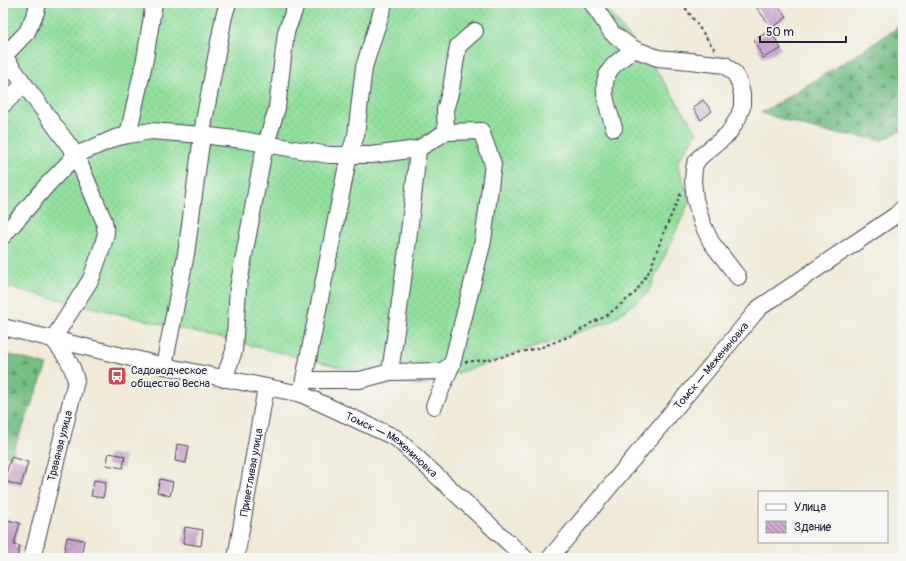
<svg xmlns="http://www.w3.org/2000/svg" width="906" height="561" viewBox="0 0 906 561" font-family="Pangolin,sans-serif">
	<defs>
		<pattern id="grass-dots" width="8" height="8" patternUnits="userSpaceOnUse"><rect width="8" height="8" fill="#91df9d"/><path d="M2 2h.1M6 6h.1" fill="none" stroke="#7dbf88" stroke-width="1.8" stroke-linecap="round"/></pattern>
		<pattern id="forest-firs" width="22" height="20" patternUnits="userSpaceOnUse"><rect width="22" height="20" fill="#74be84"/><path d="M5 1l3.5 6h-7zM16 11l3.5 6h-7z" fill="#5f9a6d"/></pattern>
		<pattern id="building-back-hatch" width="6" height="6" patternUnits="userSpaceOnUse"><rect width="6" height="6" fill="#cea5cf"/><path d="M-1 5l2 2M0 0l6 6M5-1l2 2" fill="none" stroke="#a786a9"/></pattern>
	</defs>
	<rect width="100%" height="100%" fill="#f6f6f2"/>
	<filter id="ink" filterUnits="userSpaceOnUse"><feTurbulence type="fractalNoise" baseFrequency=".025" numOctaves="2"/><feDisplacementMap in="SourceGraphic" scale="8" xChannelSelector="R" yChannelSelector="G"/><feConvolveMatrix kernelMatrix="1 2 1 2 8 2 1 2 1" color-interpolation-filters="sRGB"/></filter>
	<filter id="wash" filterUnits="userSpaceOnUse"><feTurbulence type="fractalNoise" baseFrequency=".012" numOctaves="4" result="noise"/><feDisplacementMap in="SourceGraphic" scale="16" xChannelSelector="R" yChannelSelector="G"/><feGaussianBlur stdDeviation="0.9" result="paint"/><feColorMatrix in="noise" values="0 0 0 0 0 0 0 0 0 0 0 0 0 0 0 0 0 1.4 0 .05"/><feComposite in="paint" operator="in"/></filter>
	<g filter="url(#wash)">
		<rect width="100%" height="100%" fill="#f0ead7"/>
		<path fill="url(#grass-dots)" stroke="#5a806c" d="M3,3H606L613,17L652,64L697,132L677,163L690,200L648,293L610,322L419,386L3,286Z"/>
		<path fill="url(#forest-firs)" stroke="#4b7060" d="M903,24V129L883,140L821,131L761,113L856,55Z
			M3,353L47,365L11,457L3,454Z"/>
		<g id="blocks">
			<path fill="url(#building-back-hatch)" d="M753,3H776L787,17L772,28Z
				M771,30L781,49L763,58L754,40Z
				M703,100L712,111L701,120L693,108Z
				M177,444L189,446L186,463L175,461Z
				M109,453L125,456L123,468L106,465Z
				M11,457L28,462L21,486L4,481Z
				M160,479L173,482L170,496L157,492Z
				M94,480L106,482L103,498L91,496Z
				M3,519L20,523L14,545L20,546L17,558H3Z
				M185,527L203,530L201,546L183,543Z
				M67,537L84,540L81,558H63Z"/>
		</g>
	</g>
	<g filter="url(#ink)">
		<use href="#blocks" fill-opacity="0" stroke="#414052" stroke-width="1"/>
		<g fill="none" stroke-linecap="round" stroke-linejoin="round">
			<defs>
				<g id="minor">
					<path d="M592,3L612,33L634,49L658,58L690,61L725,65L735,74L739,82L742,94V107L738,118L728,134L700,157L695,164L694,169L693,181L695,199L702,223L711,242L738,277"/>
					<path d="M3,55L76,155L104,221L106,233L103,245L91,279L53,339C64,354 72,362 76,381L32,558"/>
					<path d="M4,56L27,32L36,12L38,3"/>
					<path d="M3,105L24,84"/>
					<path d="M614,128C609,110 598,87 610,70C615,62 627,55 634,49"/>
					<path d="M446,132L445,110L451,89L458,46L475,31"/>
					<path d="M128,135L145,59L154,3"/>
					<path d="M3,236L47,185L76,155L115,138L128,135L151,131L202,135L243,140L329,155H371L418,149L446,132L481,131L493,164L483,241L452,364L442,371L390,372"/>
					<path id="s1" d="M3,327L164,366L301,394L396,438L525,558"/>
					<path d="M164,366L186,254L204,121L224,16L228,3"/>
					<path d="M224,379L234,351L238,288L262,160L266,144L277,108L286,32L297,3"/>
					<path d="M304,380H360L390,372C401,298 411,224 418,149"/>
					<path d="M301,394L349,155L356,135L364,67L384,4"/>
					<path d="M434,406L452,364"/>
					<path id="s2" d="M236,558L266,387"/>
					<path id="s3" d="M550,558L759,308L896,215L903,208"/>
				</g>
			</defs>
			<use href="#minor" stroke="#414052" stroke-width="18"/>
			<path stroke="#414052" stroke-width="2" stroke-dasharray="3 3" stroke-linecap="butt" d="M682,3L715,50
				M465,362L493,359L542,347L573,335L591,323L606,316L635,293L650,270L663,234L681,193"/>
			<use href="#minor" stroke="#fff" stroke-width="16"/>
		</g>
	</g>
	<defs>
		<symbol id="bus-square" viewBox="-11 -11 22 22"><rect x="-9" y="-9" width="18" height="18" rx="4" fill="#d1495b" stroke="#f6f6f2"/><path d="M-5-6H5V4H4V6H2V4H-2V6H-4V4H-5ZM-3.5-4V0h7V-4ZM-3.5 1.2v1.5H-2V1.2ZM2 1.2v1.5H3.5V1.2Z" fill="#fff"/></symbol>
	</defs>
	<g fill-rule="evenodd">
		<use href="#bus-square" x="106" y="365" width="22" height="22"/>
	</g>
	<g text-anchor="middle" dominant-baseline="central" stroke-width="4" stroke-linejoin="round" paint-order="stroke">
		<g font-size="11" fill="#22223b" stroke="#f6f6f2">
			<text stroke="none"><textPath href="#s3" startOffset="251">Томск — Межениновка</textPath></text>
			<text transform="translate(60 446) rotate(-76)">Травяная улица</text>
			<text stroke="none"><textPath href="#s1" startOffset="410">Томск — Межениновка</textPath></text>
			<text stroke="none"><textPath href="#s2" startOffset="87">Приветливая улица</textPath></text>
		</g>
		<g font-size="11" fill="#22223b" stroke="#f6f6f2" text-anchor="start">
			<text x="131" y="370">Садоводческое<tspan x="131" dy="13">общество Весна</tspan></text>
		</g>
	</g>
	<rect width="906" height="561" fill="none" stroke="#f6f6f2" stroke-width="16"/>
	<rect x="758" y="491" width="130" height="52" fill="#f6f6f2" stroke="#a1a1a9"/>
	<rect x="766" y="504" width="20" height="6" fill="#ffffff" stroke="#a1a1a9"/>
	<text x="794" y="511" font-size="12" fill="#22223b">Улица</text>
	<rect x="766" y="521" width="20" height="12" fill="url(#building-back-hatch)" stroke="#a1a1a9"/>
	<text x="794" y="531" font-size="12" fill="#22223b">Здание</text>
	<path d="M760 36v6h86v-6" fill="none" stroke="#22223b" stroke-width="2"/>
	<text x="766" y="36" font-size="12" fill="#22223b" stroke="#f6f6f2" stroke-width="3" paint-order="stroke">50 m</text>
</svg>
